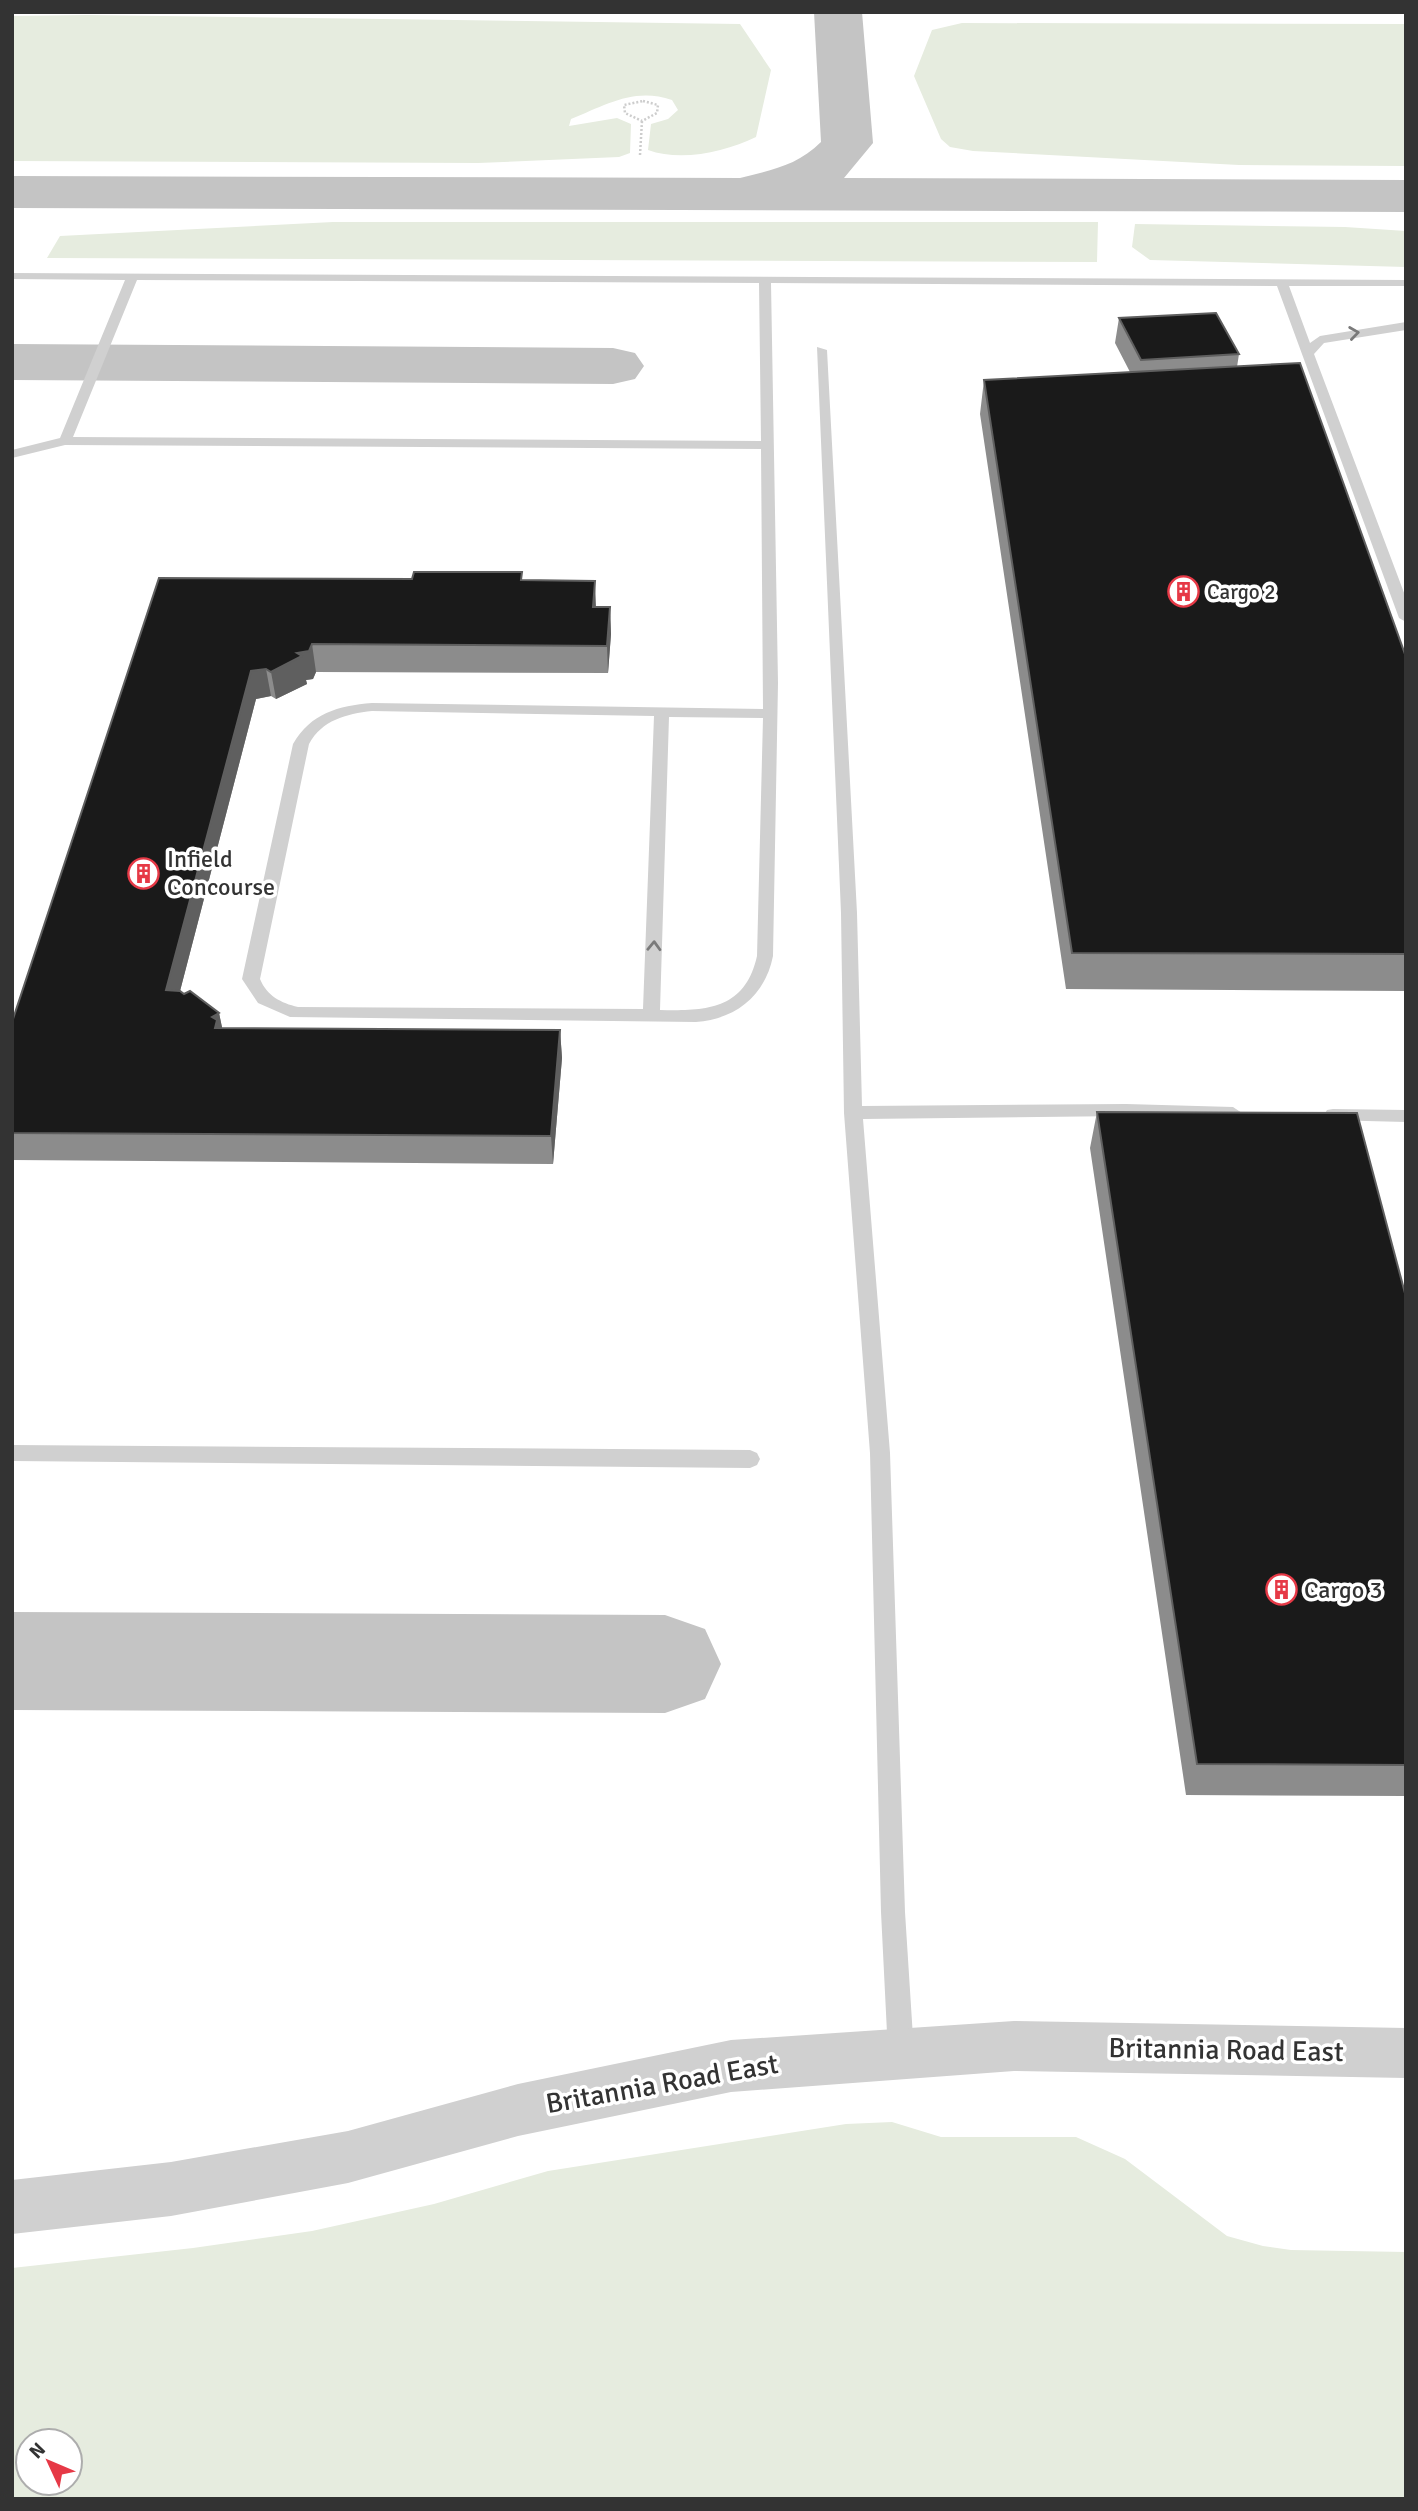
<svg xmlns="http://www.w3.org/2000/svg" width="1418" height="2511" viewBox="0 0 1418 2511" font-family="Signika,sans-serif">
	<rect width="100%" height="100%" fill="#fff"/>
	<path fill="#e6ecdf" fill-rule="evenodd" d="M87,15L740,24L771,70L756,137C725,152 681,162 648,150L651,124L668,119L678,110L672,100C634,87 606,105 571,119L569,126L617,118L631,124L630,153L619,157L478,163L12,161V16Z
		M962,23L1406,24V166L1239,165L973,151L950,147L941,139L914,76L932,30Z
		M333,222H1098L1097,262L47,258L60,236Z
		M1135,224L1345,227L1406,231V267L1150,260L1132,247Z
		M892,2122L941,2137H1076L1125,2159L1227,2236L1263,2246L1291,2250L1406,2252V2499H12V2268L193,2248L312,2231L434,2204L548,2171L846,2124ZM70,2441V2483H28V2441Z"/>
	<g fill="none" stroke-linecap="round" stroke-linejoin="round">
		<path fill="#c4c4c4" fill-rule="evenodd" d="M814,12H862L873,143L844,178L1406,180V212L12,208V176L740,178C771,170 797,166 821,142Z
			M12,344L613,348L635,353L644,366L635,379L613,384L12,380Z
			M12,1612L665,1615L705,1629L721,1664L705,1699L665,1713L12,1710Z"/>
		<path stroke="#cdcdcd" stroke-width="2.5" stroke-dasharray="2 2" stroke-linecap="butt" d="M643,101L658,105L657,113L642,121L625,113L624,105Z
			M640,155L642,121"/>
		<path fill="#d0d0d0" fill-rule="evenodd" d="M12,273L1406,280V286H1289L1310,343L1320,336L1406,322V330L1324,343L1314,354L1406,598V622L1399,618L1277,286L771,283L778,683L773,956C765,996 736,1019 696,1022L290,1017L258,1003L242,979L293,744C311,713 338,706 372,703L763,709L761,449L65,445L12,458V450L60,438L125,280L12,279ZM137,280L759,283L761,441L73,437ZM372,711L654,716L643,1009L298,1007C281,1003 267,996 260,979L309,744C322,720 346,714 372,711ZM669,717L763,718L757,956C745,1010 706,1011 660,1010Z
			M817,347L827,350L857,913L862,1106L1126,1104L1233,1107L1242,1113L1233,1119L1126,1116L863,1119L890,1453L905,1912L914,2053L910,2062L901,2066L892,2062L888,2053L881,1912L870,1453L844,1113L841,913Z
			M1333,1109L1406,1110V1122L1327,1120L1324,1115L1327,1110Z
			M12,1445L750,1450L757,1453L760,1459L757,1465L750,1468L12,1461Z"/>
		<path fill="#d0d0d0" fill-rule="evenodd" d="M1014,2021L1406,2028V2078L1014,2071L731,2092L518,2136L348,2183L171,2216L12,2234V2180L171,2162L348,2131L518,2084L731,2040Z"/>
	</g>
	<path fill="#8c8c8c" d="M1119,318L1239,354L1237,367L1406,657V991L1066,989L980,414L984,380L1130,372L1115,343Z
		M159,578L522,580L596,607H610L611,634L608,673L316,672L313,679L306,680L307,684L276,699L271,696L256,699L180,991L184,994L219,1013L222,1028L560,1030L562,1058L553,1164L12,1160V1022Z
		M1097,1112L1406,1297V1796L1186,1795L1090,1148Z"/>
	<path fill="#5f5f5f" d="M595,581L596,608L593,607Z
		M610,607L611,634L608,673L607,646Z
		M312,644L316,672L313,679L306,680L307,684L276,699L271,672L297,653Z
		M266,669L271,696L256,699L173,1018L166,990L251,671Z
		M219,1013L225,1041L221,1055L212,1017Z
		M560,1030L562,1058L553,1164L551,1136Z"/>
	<path fill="#1a1a1a" stroke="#5f5f5f" stroke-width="2" d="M1216,313L1239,354L1141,360L1119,318Z
		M1300,363L1406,657V954L1072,953L984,380Z
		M414,572H522L521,580L595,581L593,607H610L607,646L312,644L309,651L297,653L302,656L271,672L266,669L251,671L166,990L180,991L184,994L190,991L219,1013L212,1017L217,1020L215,1028L560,1030L551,1136L12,1133V1022L159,578L412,579Z
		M1097,1112L1357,1113L1406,1297V1765L1197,1764Z"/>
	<defs><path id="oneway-chevron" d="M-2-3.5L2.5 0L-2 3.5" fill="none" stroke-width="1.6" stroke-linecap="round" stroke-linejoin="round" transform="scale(1.75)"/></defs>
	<g stroke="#7a7a7a">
		<use href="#oneway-chevron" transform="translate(1354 333) rotate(-8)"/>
		<use href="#oneway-chevron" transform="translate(654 946) rotate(-88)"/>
	</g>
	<defs>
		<symbol id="building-ring" viewBox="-11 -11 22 22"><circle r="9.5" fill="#fff" stroke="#e63946" stroke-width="1.5"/><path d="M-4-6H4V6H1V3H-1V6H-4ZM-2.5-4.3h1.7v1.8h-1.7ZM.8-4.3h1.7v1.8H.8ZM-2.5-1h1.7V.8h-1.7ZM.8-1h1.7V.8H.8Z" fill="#e63946"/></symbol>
	</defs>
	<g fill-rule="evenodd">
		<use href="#building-ring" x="1166" y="574" width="35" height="35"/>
		<use href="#building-ring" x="126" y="856" width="35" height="35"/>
		<use href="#building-ring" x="1264" y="1572" width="35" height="35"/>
	</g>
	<g text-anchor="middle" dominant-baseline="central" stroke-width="7" stroke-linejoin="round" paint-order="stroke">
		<g font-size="21" fill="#333" stroke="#fff" text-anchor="start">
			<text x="1207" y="592">Cargo 2</text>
		</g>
		<g font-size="24" fill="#333" stroke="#fff" text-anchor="start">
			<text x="167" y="859">Infield<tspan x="167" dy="28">Concourse</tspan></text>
			<text x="1304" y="1590">Cargo 3</text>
		</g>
		<g font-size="28" fill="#333" stroke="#fff">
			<text transform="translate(1226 2050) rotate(1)">Britannia Road East</text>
			<text transform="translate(662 2084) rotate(-10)">Britannia Road East</text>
		</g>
	</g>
	<rect width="1418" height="2511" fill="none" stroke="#333333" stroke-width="28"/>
	<g transform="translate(49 2462) rotate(314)"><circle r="33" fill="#ffffff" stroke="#adadad" stroke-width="2"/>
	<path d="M0-5L12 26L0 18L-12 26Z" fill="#e63946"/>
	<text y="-10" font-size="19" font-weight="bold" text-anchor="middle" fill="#333333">N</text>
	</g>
</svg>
